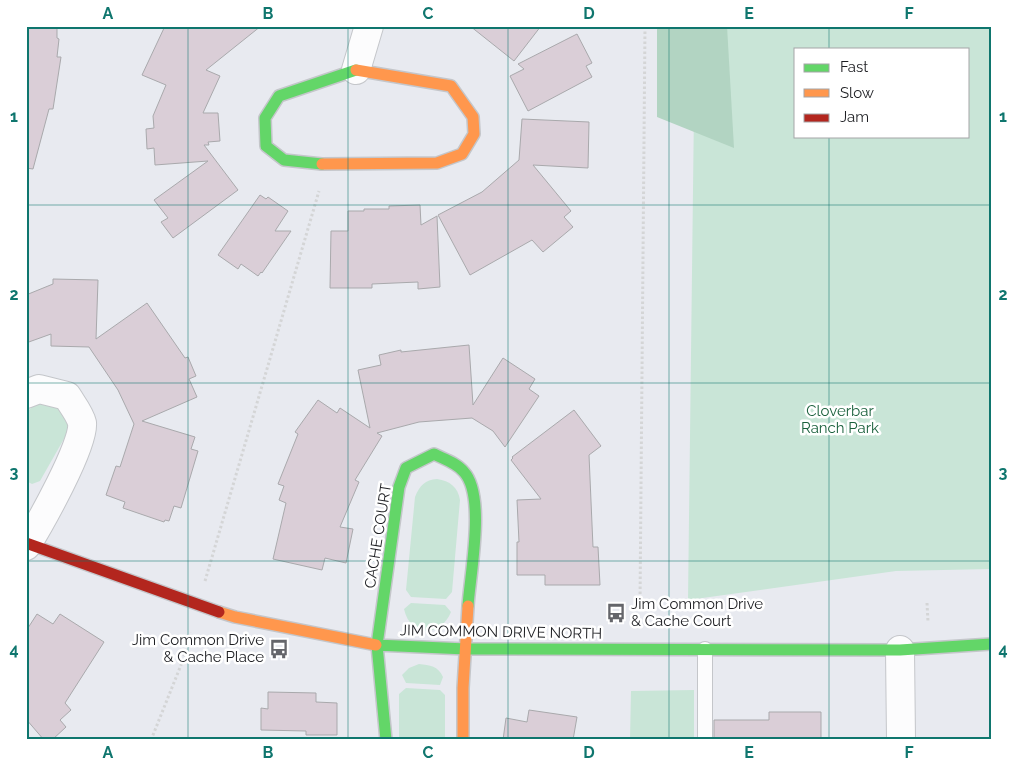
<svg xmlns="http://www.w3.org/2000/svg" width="1017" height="766" viewBox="0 0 1017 766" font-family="Raleway,sans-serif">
	<rect width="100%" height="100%" fill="#e8eaf0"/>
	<path fill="#c9e5d7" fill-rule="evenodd" d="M695,26H991V569L896,571L688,600ZM796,49H968V136H796Z
		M41,403L61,409L69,425L65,437L40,481L32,484L26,481V413L35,404Z
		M437,479C450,481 458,487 460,500L452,592L446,599L411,597L406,590L415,497C420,485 425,480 437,479Z
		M411,603L445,605L451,612C440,638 410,637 404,609Z
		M419,664C430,665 438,666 443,677L440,685L406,683L402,675L409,668Z
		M406,688L440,690L445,695V740H399V694Z
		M694,690V740H630L631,691Z"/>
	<path fill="#b2d4c2" d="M657,26H727L734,148L657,117Z"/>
	<path fill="#daced7" stroke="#a9a9ac" d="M26,26H57V38L59,39L57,57H61L53,109H49L33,169L26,168Z
		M165,26H261L206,70L220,76L203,113H218L220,141L208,142L209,145H204L238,190L173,238L161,222L168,218L154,200L208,161L155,165L154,148L147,149L146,129L154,128L153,116L166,85L142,75Z
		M470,26H541L514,61Z
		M577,34L592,63L586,66L592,77L528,111L510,76L524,69L518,64Z
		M522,119L589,122L588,168L533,165L571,211L564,217L573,227L543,252L532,240L470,275L438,215L482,192L519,160Z
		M260,195L266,199L268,197L288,211L275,231H291L262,273L261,272L258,276L241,264L238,269L218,255Z
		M420,205L421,225L437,216L440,287L418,289V282L372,284V288H330L331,231H348V211H364V209H389V206Z
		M53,279L98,280L96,339L147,303L185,358L188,357L196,376L189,379L197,397L142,421L195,437L191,449L198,451L181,508L174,506L169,521L165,520L164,522L123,508L125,502L106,495L116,466L120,467L134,424L118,390L89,347L51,346V334L26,343V295L53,284Z
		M469,345L473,405L503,358L535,379L529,389L539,396L505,447L493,431L472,418L419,422L377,433L382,436L355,480L359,482L340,527L353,529L346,563L325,558L322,570L273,559L286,503L279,500L284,486L278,484L298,434L295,432L318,400L337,413L340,408L370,428L358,370L381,365L379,355L401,350V352Z
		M574,410L601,446L589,455L593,547H598L600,585H545V575H517V542H519L517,500L541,499L511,460L513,458L512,457Z
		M37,614L53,624L60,614L104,642L65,703L71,710L60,720L66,727L52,740H44L26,719V631Z
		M268,692L316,693V702L337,703V735H306V731L261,730V708L268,709Z
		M529,710L577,717L573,740H503L506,718L527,722Z
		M769,712H821V740H714V720H769Z"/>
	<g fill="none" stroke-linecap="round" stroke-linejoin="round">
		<defs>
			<path id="lane" d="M705,740V649"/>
			<path id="street" d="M356,70L369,26
				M26,394L39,389L67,396C71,403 80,414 82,423C85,444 39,525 26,546
				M900,650L901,740"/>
			<path id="fast" d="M322,164L284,160L266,146L265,118L279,96L356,70
				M376,645L466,649L900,650L991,644
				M386,740L377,645L399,487L406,468L434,454C444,459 457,463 464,472C486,496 470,574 468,606"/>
			<path id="slow" d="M322,164L437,163L462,154L474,134L473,117L451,86L356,70
				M219,612L235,617L376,645
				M463,740V688L468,606"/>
			<path id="jam" d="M26,543L219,612"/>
		</defs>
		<use href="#lane" stroke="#c4c6ca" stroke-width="16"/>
		<use href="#street" stroke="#c4c6ca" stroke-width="30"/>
		<use href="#fast" stroke="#c4c6ca" stroke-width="14"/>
		<use href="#slow" stroke="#c4c6ca" stroke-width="14"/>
		<use href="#jam" stroke="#c4c6ca" stroke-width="14"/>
		<path stroke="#d4d5d6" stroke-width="3" stroke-dasharray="2.5 2.5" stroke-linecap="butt" d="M205,581L319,191
			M927,603L928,622
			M640,604L645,26
			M151,740L183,660L190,632"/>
		<use href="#lane" stroke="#fcfcfd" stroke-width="14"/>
		<use href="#street" stroke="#fcfcfd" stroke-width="28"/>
		<use href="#fast" stroke="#63d668" stroke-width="11"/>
		<use href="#slow" stroke="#ff974d" stroke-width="11"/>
		<use href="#jam" stroke="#b3261e" stroke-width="11"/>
	</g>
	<path fill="none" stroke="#0f766e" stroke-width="1" stroke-opacity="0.55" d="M188,26V740M348,26V740M508,26V740M669,26V740M829,26V49M829,136V740M26,205H991M26,383H991M26,561H991"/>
	<defs>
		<symbol id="bus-bare" viewBox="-9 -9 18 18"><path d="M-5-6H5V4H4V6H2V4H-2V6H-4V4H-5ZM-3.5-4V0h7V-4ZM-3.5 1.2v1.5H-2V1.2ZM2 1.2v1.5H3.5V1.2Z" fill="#64656a" stroke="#fff" stroke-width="2.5" paint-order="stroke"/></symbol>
	</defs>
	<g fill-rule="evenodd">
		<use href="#bus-bare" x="602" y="599" width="28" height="28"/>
		<use href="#bus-bare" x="265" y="635" width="28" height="28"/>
	</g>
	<g text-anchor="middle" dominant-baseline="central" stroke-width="5" stroke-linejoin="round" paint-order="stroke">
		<g font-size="15" fill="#1b613d" stroke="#fff">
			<text x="840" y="411">Cloverbar<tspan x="840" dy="17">Ranch Park</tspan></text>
		</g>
		<g font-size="15" fill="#1d1e22" stroke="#fff">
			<text transform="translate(378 536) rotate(-81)">CACHE COURT</text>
			<text transform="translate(501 632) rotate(1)">JIM COMMON DRIVE NORTH</text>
		</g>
		<g font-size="15" fill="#1d1e22" stroke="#fff" text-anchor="start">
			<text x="631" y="604">Jim Common Drive<tspan x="631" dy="17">&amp; Cache Court</tspan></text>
			<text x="264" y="640" text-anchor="end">Jim Common Drive<tspan x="264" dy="17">&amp; Cache Place</tspan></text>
		</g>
	</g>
	<rect width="1017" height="766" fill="none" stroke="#ffffff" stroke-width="55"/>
	<rect x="794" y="48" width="175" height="90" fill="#ffffff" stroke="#a5a5a7"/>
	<rect x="804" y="64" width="25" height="8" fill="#63d668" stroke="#a5a5a7"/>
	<text x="840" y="72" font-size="15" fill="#1d1e22">Fast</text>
	<rect x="804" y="89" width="25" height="8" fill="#ff974d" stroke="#a5a5a7"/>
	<text x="840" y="98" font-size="15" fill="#1d1e22">Slow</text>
	<rect x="804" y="114" width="25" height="8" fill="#b3261e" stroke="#a5a5a7"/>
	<text x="840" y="122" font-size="15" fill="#1d1e22">Jam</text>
	<rect x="28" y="28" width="962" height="710" fill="none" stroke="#0f766e" stroke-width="2"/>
	<g font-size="16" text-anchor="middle" font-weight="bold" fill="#0f766e">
		<text x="108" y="19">A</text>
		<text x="268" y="19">B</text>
		<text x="428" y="19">C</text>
		<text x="589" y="19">D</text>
		<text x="749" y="19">E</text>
		<text x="909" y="19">F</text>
		<text x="14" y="122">1</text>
		<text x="1003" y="122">1</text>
		<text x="14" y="300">2</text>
		<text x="1003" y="300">2</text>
		<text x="14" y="478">3</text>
		<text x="1003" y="478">3</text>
		<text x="14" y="655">4</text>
		<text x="1003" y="655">4</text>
		<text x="108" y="758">A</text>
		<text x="268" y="758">B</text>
		<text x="428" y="758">C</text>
		<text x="589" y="758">D</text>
		<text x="749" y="758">E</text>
		<text x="909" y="758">F</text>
	</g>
</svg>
